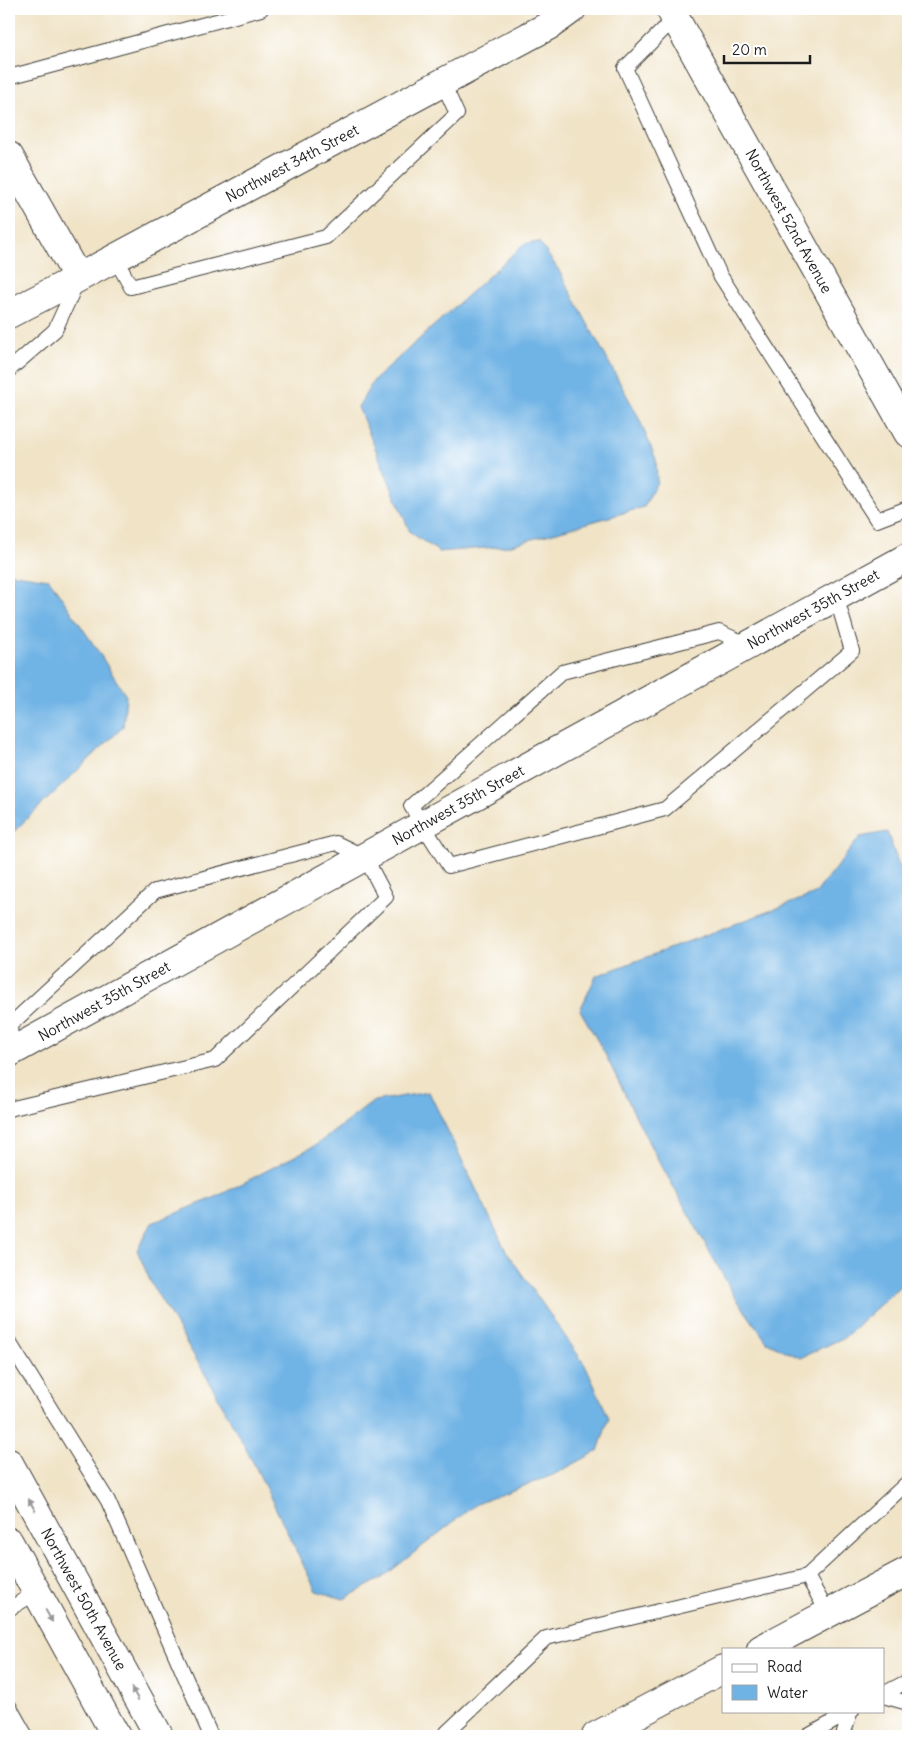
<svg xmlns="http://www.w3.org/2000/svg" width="917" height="1745" viewBox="0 0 917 1745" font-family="Delius,sans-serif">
	<rect width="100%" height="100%" fill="#fff"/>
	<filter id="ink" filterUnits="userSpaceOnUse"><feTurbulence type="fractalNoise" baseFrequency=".02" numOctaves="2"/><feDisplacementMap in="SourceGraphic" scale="10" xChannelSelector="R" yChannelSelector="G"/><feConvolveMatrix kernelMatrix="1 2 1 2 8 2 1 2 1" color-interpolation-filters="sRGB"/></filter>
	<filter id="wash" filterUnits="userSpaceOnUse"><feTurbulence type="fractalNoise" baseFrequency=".0096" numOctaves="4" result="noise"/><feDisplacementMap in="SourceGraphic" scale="20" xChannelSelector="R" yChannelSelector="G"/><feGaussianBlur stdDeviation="1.12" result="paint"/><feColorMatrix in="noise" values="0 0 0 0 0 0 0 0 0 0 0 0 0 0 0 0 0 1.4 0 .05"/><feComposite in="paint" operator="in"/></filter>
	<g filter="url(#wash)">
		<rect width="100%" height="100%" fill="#f0e3c6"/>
		<path fill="#6fb3e5" stroke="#466880" d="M539,242L558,269L638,416L656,459L657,482L644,507L508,546L439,552L410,532L358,407L374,380L524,244Z
			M9,573L49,579L98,651L126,696L123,727L9,836Z
			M887,832L908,890V1283L900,1286L845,1337L800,1358L767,1342L735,1297L650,1145L604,1052L580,1010L596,976L815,894L860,837Z
			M429,1092L506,1251L585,1365L609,1418L598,1451L553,1475L476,1504L382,1578L344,1599L316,1591L254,1464L212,1386L151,1283L137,1250L152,1223L216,1197L316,1145L374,1101Z"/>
	</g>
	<g filter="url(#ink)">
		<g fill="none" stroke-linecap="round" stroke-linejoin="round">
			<defs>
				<path id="service" d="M675,18L625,68L720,275L877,520L908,508
					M9,77L261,9
					M115,258L131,287L326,237L457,114L443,83
					M9,370L55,330L77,282
					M749,645L719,632L562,672L411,806L449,866L665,809L852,651L836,596
					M9,1109L215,1060L386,897L365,857L336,843L155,891L10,1025L12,1052
					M9,1342L108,1501L211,1736
					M9,1609L37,1592
					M828,1613L807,1576L908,1482
					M883,1694L908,1681
					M883,1696L908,1703
					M9,1706L26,1736
					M443,1736L546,1638L807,1576
					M808,1736L852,1711
					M843,1736L850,1713"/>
				<path id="minor" d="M670,9L908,433
					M9,156L78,278
					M9,314L78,278L550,25L572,9
					M9,1053L908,557
					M9,1463L159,1736
					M9,1542L116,1736
					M761,1649L908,1571
					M596,1736L723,1669"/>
			</defs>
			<use href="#service" stroke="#3c3a36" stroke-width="16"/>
			<use href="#minor" stroke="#3c3a36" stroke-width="30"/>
			<use href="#service" stroke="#fff" stroke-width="14"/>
			<use href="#minor" stroke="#fff" stroke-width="28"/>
		</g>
		<defs><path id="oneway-solid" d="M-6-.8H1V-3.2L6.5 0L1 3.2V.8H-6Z" transform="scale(1.25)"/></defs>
		<g fill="#999">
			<use href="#oneway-solid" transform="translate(32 1505) rotate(-119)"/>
			<use href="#oneway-solid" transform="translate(49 1616) rotate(61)"/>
			<use href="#oneway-solid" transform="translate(135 1694) rotate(-119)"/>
		</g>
	</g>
	<g text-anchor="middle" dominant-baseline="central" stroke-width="5" stroke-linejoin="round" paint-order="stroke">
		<g font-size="15" fill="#1c1c1c" stroke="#fff">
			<text transform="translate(292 163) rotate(-28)">Northwest 34th Street</text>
			<text transform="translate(789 221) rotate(61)">Northwest 52nd Avenue</text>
			<text transform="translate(813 609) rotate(-29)">Northwest 35th Street</text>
			<text transform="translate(458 805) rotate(-29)">Northwest 35th Street</text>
			<text transform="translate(104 1001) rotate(-29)">Northwest 35th Street</text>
			<text transform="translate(84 1599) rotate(61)">Northwest 50th Avenue</text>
		</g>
	</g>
	<rect width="917" height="1745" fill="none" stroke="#fff" stroke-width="30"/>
	<rect x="722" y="1648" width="162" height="65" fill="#ffffff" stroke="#a4a4a4"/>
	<rect x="732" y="1664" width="25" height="8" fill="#ffffff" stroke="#a4a4a4"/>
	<text x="767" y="1672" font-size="15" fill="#1c1c1c">Road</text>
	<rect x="732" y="1685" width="25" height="15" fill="#6fb3e5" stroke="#a4a4a4"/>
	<text x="767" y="1698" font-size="15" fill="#1c1c1c">Water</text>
	<path d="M724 55v8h86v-8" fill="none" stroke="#1c1c1c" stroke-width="2.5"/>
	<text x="732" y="55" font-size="15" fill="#1c1c1c" stroke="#ffffff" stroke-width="4" paint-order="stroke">20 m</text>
</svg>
